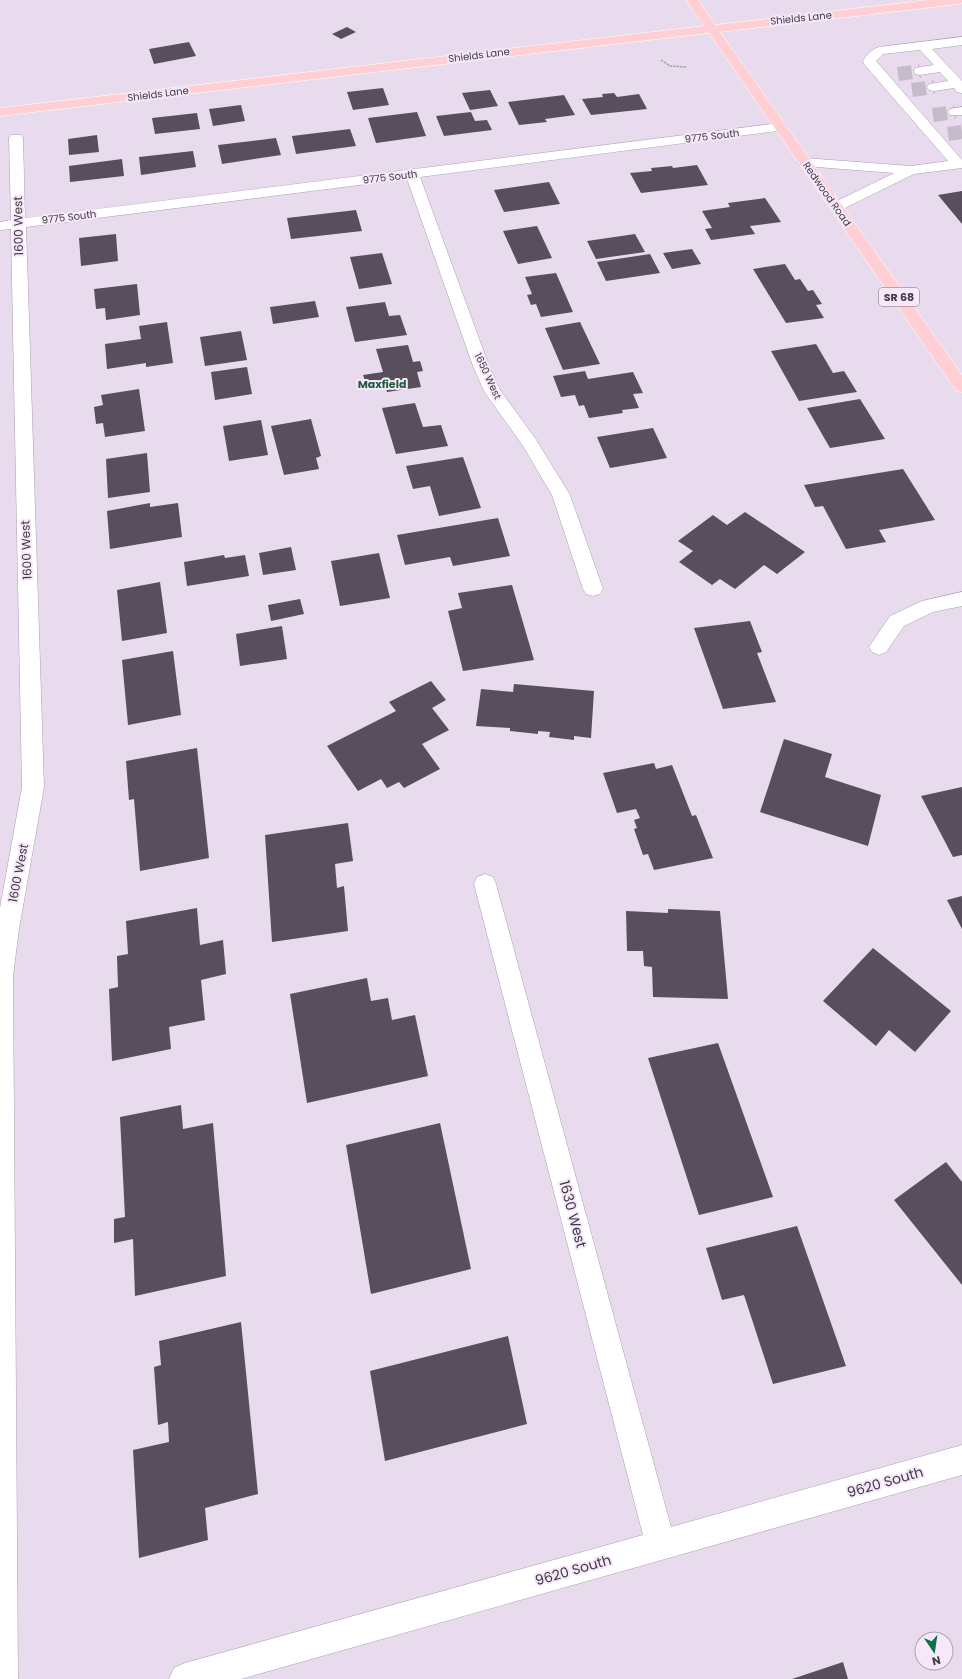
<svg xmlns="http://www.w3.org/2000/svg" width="962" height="1679" viewBox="0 0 962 1679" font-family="Poppins,sans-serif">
	<rect width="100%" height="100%" fill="#e8dbed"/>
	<path fill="#594e5c" d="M347,27L356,32L341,39L332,34Z
		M189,42L196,56L154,64L149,49Z
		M383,88L389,105L353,110L347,92Z
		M490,90L498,106L470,110L462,93Z
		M614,93L617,97L639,94L647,109L591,115L582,99L603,97L602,94Z
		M564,95L575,115L545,119L547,122L519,125L508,102Z
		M241,105L245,121L213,126L209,109Z
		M417,112L426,136L376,143L368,118Z
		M471,112L475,121L487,120L492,130L444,136L436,116Z
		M197,113L200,129L155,134L152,118Z
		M350,129L356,146L296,154L292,136Z
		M97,135L99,152L69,155L68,139Z
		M276,138L281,155L222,164L218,145Z
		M193,151L196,167L141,175L139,157Z
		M122,159L124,176L70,182L69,166Z
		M697,165L708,185L641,193L630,173L652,171L651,168L672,166L673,168Z
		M549,182L560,204L504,212L494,190Z
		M962,191V224L938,195Z
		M765,198L781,222L750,226L755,234L711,240L705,229L712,228L702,211L730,207L728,203Z
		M356,210L362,231L291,239L287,218Z
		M537,226L552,258L518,264L503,231Z
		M116,234L118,261L81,266L79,238Z
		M635,234L645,252L596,259L587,241Z
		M692,249L701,264L672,269L663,253Z
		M382,253L392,284L359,289L350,257Z
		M650,254L660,273L606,281L597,262Z
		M785,264L795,280L800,279L808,291L813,290L822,304L816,305L824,318L786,323L753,269Z
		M556,273L573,312L541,317L536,304L531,305L527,295L532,294L525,277Z
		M137,284L140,315L106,320L105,308L96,309L94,289Z
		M315,301L319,317L273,324L270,307Z
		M385,302L389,316L400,315L407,335L355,342L346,307Z
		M167,322L173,363L146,367V363L107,369L105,344L141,339L139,326Z
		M580,322L600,364L563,370L545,328Z
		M241,331L247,360L205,366L200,337Z
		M816,344L833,373L844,371L857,392L799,401L771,351Z
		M408,345L413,362L420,361L423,371L417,372L421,387L387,392L385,384L367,386L363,375L383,372L376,349Z
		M247,367L252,394L215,400L211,372Z
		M585,371L588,379L633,372L643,393L633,394L639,408L622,410L623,413L589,418L584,405L579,406L575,395L561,397L553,376Z
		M139,389L145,431L105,437L103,423L96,424L94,407L103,405L101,395Z
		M860,399L885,439L830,448L807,408Z
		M415,403L423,427L441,425L448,446L396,454L382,408Z
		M311,419L321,456L316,458L319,469L284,475L271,426Z
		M261,420L268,455L229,461L223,426Z
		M653,428L667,458L610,468L597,437Z
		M147,453L150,492L108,498L106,459Z
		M463,457L481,508L439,516L430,486L413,489L406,466Z
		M903,469L935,520L879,530L886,542L846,549L823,506L815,507L804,485Z
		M150,503V507L178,503L182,537L110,549L107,511Z
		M745,512L805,552L777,574L764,565L735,589L720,579L712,585L679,562L693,551L678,541L713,515L727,525Z
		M498,518L510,556L453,566L450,557L405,565L397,535Z
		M291,547L296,570L263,575L259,553Z
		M379,553L390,598L340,606L331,561Z
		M224,555L225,558L245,555L249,576L187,586L184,562Z
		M160,582L167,633L122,641L117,590Z
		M512,585L534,660L463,671L448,611L462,608L458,593Z
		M300,599L304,614L271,621L268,605Z
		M750,621L762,652L757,653L776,702L723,709L694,628Z
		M282,626L287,659L240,666L236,634Z
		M173,651L181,715L128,725L122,660Z
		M431,681L446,700L432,708L449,730L422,744L440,769L404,788L399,782L387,788L381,779L358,791L327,746L396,711L389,702Z
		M514,684L594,691L591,738L574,736V740L549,737L550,732L538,731V734L510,731V728L476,726L481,689L513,692Z
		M784,739L832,754L825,777L881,795L868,846L760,812Z
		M197,748L209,858L140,871L134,799L129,800L126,761Z
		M654,763L656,769L672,765L692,816L696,815L713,858L654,870L648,854L643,855L634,829L637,828L634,820L640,818L636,809L617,813L603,773Z
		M962,787V855L953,857L921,796Z
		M348,823L353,861L335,864L337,888L344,886L348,931L272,942L265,835Z
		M962,896V929L947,900Z
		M197,908L200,945L223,940L226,974L201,980L205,1020L169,1027L171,1049L112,1061L109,989L118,987L117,956L128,954L126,921Z
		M668,909L720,911L728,999L653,997L652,967L644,966L643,951H627L626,911L668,913Z
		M873,948L951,1011L915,1052L889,1030L876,1046L823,1001Z
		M367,978L371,1001L388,998L392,1020L415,1015L428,1076L307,1103L290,994Z
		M718,1043L773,1197L699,1215L648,1058Z
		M181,1105L183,1129L213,1123L226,1276L135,1296L133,1239L114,1243V1219L125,1217L120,1117Z
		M440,1123L471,1269L371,1294L346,1145Z
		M946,1162L962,1182V1285L894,1200Z
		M797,1226L846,1366L773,1384L744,1295L722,1300L706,1248Z
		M241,1322L258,1494L205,1508L208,1540L139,1558L133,1450L169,1442L168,1422L158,1425L154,1367L161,1365L159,1341Z
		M508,1336L527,1424L385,1461L370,1371Z
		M843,1662L848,1679H792Z"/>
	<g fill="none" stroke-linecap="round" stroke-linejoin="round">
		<path stroke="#c6bbcb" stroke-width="14" stroke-dasharray="14 7" stroke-linecap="butt" d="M898,74L920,71
			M912,90L934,87
			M933,115L955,112
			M948,134L962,132"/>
		<defs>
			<path id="minor" d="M962,37V45L932,49L962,81V93L957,92L954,88L934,91L929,90L927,87L929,84L948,81L940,72L920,75L915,74L914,71L915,68L934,65L920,50L883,54L876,61L962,160V168L914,174L841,210L836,211L831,210L829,207L831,204L894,173L804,166L799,165L797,162L799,159L804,158L911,166L948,161L864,64L863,61C867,55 872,49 879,47Z
				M962,107V115H950L948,112L950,109Z
				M780,123L785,124L787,127L785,130L420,177L489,366L500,390L535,438L570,495L603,589L600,594L593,596L586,594L583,589L552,495L523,446L484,391L473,366L407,179L26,227L44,787L19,929L13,976L18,1679H0V908L22,787L11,229L0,230V222L11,220L9,138L11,135H21L23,138L25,218Z
				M962,592V606L933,612L904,626L886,652L879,655L872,652L869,647L890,616L922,601Z
				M485,874L493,877L496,884L671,1527L962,1445V1475L241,1679H169L174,1668L185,1663L643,1535L474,884L477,877Z"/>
			<path id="major" d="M686,0H698L715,25L928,0H962V3L959,4L720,32L962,375V392L956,391L709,33L0,116V108L704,26Z"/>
		</defs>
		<use href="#minor" stroke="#ab9eaf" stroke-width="1"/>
		<use href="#major" stroke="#fff" stroke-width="1"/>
		<path stroke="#aaa0ae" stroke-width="1.5" stroke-dasharray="2.5 1" stroke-linecap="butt" d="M661,60L670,66L686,67"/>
		<use href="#minor" fill="#fff" fill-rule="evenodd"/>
		<use href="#major" fill="#ffcfd4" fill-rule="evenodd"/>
	</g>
	<g text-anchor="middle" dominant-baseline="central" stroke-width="4" stroke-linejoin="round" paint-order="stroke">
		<g font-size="10" fill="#3f3a41" stroke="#f6e8fa">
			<text transform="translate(801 18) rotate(-6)">Shields Lane</text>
			<text transform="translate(479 55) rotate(-7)">Shields Lane</text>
			<text transform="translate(158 94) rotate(-7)">Shields Lane</text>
			<text transform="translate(712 136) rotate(-7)">9775 South</text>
			<text transform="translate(390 177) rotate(-7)">9775 South</text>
			<text transform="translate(827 194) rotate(55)">Redwood Road</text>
			<text transform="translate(69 217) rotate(-7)">9775 South</text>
			<text transform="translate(488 376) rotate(65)">1650 West</text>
		</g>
		<rect fill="#f6e8fa" stroke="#766e78" stroke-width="1" x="879" y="288" width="40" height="18" rx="3"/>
		<g font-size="11" font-weight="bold" fill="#3f3a41">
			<text x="899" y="297">SR 68</text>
		</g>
		<g font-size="11" font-weight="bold" fill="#1e5a3c" stroke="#f6e8fa">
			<text x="382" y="384">Maxfield</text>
		</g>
		<g font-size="12" fill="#3f3a41" stroke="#f6e8fa">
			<text transform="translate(18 226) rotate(-91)">1600 West</text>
			<text transform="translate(26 550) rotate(-92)">1600 West</text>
			<text transform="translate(18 873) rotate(-79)">1600 West</text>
		</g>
		<g font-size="14" fill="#3f3a41" stroke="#f6e8fa">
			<text transform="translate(573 1214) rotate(75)">1630 West</text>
			<text transform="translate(885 1482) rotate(-16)">9620 South</text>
			<text transform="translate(573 1570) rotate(-16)">9620 South</text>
		</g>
	</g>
	<g transform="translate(934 1651) rotate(167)"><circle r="19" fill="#f6e8fa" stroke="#ada2b0"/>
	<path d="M0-3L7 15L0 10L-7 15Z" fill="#107147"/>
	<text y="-6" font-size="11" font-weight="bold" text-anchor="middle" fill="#3f3a41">N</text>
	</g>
</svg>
